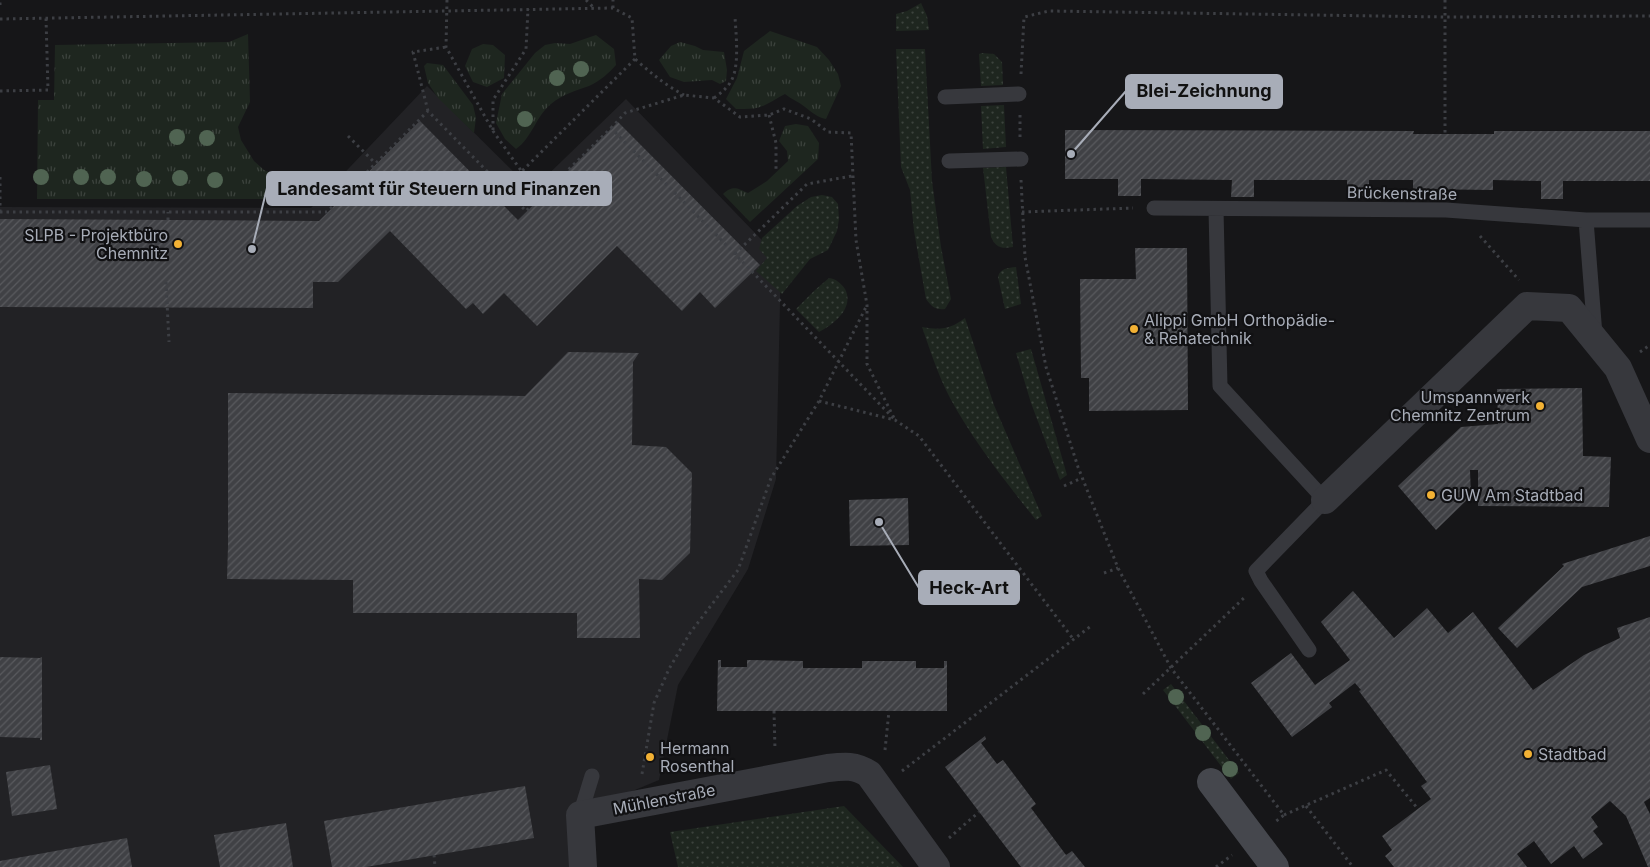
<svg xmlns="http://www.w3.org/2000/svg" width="1650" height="867" viewBox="0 0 1650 867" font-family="Inter,sans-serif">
	<defs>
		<pattern id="grass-dots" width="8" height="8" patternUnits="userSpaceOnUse" patternTransform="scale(1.25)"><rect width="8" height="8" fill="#1e261f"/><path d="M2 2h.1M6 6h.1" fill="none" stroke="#3c433d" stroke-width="1.8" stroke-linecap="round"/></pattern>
		<pattern id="park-tufts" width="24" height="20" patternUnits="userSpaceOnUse" patternTransform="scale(1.25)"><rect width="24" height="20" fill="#1e261f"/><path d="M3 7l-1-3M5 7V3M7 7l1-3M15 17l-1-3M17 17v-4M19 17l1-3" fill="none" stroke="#3c433d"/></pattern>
		<pattern id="building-hatch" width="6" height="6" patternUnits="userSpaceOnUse" patternTransform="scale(1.25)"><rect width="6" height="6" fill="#404145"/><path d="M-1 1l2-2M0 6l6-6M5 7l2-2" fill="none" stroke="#595a5e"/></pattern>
	</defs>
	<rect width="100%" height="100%" fill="#161618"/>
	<path fill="#222225" d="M427,86L532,190L626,99L781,260L776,479L748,569L678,685L659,780L582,812L579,867H0V207L311,208Z"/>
	<path fill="url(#grass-dots)" d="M921,3L927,16L929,30L896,31V14L907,11Z
		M896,49H925L932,181L941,247L951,299L945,309C935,310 932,307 926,299L914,231L910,190L901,167Z
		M982,53L994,54L1002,62L1003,85L981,86L979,54Z
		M1004,105L1006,147L983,149L981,106Z
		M1006,167L1013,247C1002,249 996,248 991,237L983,168Z
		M822,195L832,197L838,204L839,219L837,231L828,250L810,259L782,294L756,271L767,258L759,249L762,238L797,206L811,197Z
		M1016,267L1021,304L1005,309L998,277C1000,268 1008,268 1016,267Z
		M829,278C836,279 841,283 845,289C855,308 833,325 819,332L796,309L815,290Z
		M965,318L994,405L1042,516L1036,520C1005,481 974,442 950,398C938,375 930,350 922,327C940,330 949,330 965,318Z
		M1031,349L1067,475L1060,480L1031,403L1016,353Z
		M1171,684L1239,773L1231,779L1163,690Z
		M844,806L903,867H678L670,832Z"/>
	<path fill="url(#park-tufts)" d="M770,31L817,47L829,60L838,74L841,86L826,119C817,117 813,113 805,107C799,102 791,99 785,94C778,97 774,101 767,104C757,110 747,109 736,109L726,99L737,78L744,51Z
		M248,34L250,102L238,127L241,140L254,161L264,170L288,180V199H37L38,100H54L55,45L229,42Z
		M596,35L614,49L616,65C609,73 600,81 589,86C575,91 563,94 551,104C536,116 532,138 516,149L505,139L496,123L502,94L535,53L545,45L555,43L570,44Z
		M680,42L695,46L703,50L724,52L727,70L726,81L720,84L712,80L684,82L670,77L659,60L671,46Z
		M483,44L493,45L505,55L504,78L487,87L473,82L465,66L472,49Z
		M427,63L443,65L473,105L476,118L474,133L438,98L428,83L424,66Z
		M796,124L808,126L819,143L818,159L750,222L723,194C733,185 737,188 748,193L767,181L788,161L787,151L779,141L785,126Z"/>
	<path fill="url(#building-hatch)" d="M420,121L518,220L618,122L760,265L715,308L700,292L682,311L617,246L537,326L504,293L483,314L473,303L466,309L390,231L338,282H313V308L0,307V219L319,221Z
		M1065,130L1414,131L1413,134H1494V131H1650V181H1563V199H1541V181L1493,180V190L1413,189V180H1369V196H1347V180H1254V197H1231L1232,180L1141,179V196H1118V179H1065Z
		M1135,248H1187L1188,410L1089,411V378H1081L1080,279H1136Z
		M568,352L639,353L633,362L632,445L666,447L692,473L690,553L662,580L639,579L640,638H577V613H353V580L227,579L228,546V393L525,396Z
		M1582,388L1583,456L1611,457L1609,507L1478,506V470H1470L1471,496L1436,530L1398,486L1461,427L1498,424L1497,389Z
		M908,498L909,545L850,546L849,500Z
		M1650,536V566L1582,587L1517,648L1498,628L1564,566L1562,564Z
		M1353,591L1394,638L1427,608L1448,633L1473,612L1533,690L1584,655L1620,638L1617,628L1650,617V798L1644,802L1650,814V867H1648L1626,816L1610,801L1591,817L1598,827L1593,831L1603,844L1583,859L1574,846L1551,864L1534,841L1517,854L1527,867H1394L1385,856L1392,850L1382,836L1431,799L1421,786L1427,782L1359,691L1361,690L1355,683L1329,703L1332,707L1292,737L1251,683L1291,653L1315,685L1350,660L1321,622Z
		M0,657L40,658L42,657V740H40V738L0,737Z
		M718,660H721V667H747V660L803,661V668H862V661H916V668H944V661H947V711H717Z
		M985,736L986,739L981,743L997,764L1003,760L1036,804L1031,808L1066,855L1072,851L1085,867H1021L945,767Z
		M50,765L57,809L12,816L6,772Z
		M525,786L534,838L366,867H332L324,821Z
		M286,823L293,867H220L214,835Z
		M127,838L132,867H0V861Z"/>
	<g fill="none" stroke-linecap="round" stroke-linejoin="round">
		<path stroke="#3d3f44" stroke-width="3" stroke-dasharray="2.5 4" stroke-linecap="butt" d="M447,0L446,47L493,131L522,172
			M586,0L594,8
			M1445,0V134
			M0,5V0
			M613,8V0
			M0,19L613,8L632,18L635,59C651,73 665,85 684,95
			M1021,74L1024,17L1049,11L1445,17L1650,16
			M0,91L48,90L46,18
			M714,98C722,92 729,87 733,77C739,62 736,34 735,17
			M428,111L413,52L446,47
			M769,115L776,143V169
			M1020,115V139
			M611,128L625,113L684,95L714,98L740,117L769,115L784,109L811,119L828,132L851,133L856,240L867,305V364L894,418
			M493,130V100L526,49L528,9
			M348,136L375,163
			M0,177V212
			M1021,180L1025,257L1046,367L1078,467L1118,568L1171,668L1284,815L1275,822
			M504,189L635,59
			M0,212H327L428,111L526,211L611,128L735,254L895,420
			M1022,212L1133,208
			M168,220V212
			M1480,236L1519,280
			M735,254L807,184L852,176
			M166,282L169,342
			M1640,352L1650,345
			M819,401L895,420L919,436L1074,640
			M1064,486L1082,478
			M1104,573L1118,568
			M1143,694L1246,596
			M774,711L775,750
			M885,750L889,711
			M902,771L1091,626
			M642,774L654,703L669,669L690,633L738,570L771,478L819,401L866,307
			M1306,806L1353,867
			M1284,815L1386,770L1418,809
			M949,838L979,812
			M434,855L435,867
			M1216,867L1232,855"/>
		<path stroke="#37383d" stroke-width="15" d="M945,97L1019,94
			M949,161L1021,159
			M1154,208L1446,210L1586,220H1650
			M1216,209L1220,386L1325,500L1256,571L1261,581L1309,650
			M1586,220L1595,335
			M580,815L592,776"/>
		<path stroke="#37383d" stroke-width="28" d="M1325,500L1527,306L1569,308L1618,368L1650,439
			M583,867L580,815L828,768C845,766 855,765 869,774L936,867"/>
		<path stroke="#45474d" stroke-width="28" d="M1211,782L1275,867"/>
	</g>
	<g fill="#506452">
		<circle cx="581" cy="69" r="8"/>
		<circle cx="557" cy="78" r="8"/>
		<circle cx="525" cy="119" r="8"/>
		<circle cx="177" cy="137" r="8"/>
		<circle cx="207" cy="138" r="8"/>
		<circle cx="41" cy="177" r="8"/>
		<circle cx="81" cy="177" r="8"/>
		<circle cx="108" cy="177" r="8"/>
		<circle cx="180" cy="178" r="8"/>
		<circle cx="144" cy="179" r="8"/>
		<circle cx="215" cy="180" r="8"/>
		<circle cx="1176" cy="697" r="8"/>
		<circle cx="1203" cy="733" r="8"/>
		<circle cx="1230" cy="769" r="8"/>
	</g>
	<g fill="#f2b134" stroke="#111113" stroke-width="2">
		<circle cx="178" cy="244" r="5"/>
		<circle cx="1134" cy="329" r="5"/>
		<circle cx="1540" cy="406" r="5"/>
		<circle cx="1431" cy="495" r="5"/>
		<circle cx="1528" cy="754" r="5"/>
		<circle cx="650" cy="757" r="5"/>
	</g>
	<g text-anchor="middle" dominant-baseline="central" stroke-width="4.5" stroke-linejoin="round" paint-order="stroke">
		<g font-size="16" fill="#a8adb8" stroke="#111113">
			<text transform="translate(1402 193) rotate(1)">Brückenstraße</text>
			<text transform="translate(664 799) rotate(-11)">Mühlenstraße</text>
		</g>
		<g font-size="16" fill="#a8adb8" stroke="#111113" text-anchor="start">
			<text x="168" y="235" text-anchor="end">SLPB - Projektbüro<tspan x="168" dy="18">Chemnitz</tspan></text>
			<text x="1144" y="320">Alippi GmbH Orthopädie-<tspan x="1144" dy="18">&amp; Rehatechnik</tspan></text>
			<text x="1530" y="397" text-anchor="end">Umspannwerk<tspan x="1530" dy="18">Chemnitz Zentrum</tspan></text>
			<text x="1441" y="495">GUW Am Stadtbad</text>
			<text x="660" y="748">Hermann<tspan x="660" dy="18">Rosenthal</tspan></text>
			<text x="1538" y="754">Stadtbad</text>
		</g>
	</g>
	<path fill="none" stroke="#a8adb8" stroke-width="2" d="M1071 154L1126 91M252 249L267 188M879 522L919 588"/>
	<g fill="#a8adb8" stroke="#111113" stroke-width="2">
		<circle cx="1071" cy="154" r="5"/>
		<circle cx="252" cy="249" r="5"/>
		<circle cx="879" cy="522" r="5"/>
	</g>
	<g fill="#a8adb8" stroke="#a8adb8" stroke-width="2">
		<rect x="1126" y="75" width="156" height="33" rx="5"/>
		<rect x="267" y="172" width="344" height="33" rx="5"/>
		<rect x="919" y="571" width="100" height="33" rx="5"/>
	</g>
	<g font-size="18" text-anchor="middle" font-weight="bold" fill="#111">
		<text x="1204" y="97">Blei-Zeichnung</text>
		<text x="439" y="195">Landesamt für Steuern und Finanzen</text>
		<text x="969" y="594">Heck-Art</text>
	</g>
</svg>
